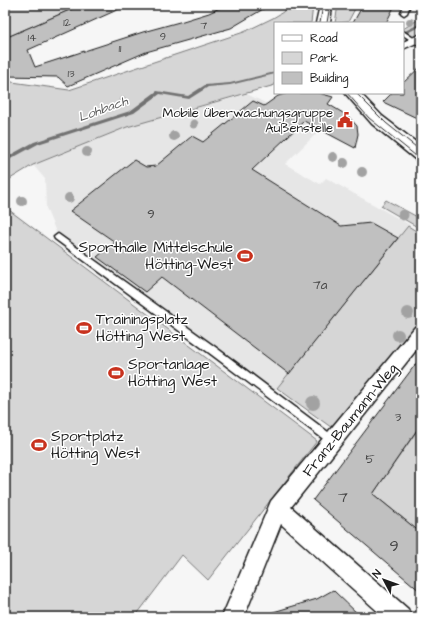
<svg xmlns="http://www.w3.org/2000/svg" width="426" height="622" viewBox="0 0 426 622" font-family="'Architects Daughter',sans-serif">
	<rect width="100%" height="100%" fill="#f6f6f6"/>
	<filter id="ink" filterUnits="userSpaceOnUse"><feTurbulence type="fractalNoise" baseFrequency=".025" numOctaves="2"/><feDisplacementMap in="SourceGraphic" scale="8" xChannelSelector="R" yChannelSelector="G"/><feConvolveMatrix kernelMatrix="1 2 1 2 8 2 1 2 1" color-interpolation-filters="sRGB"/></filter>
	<g filter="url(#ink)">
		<path fill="#e6e6e6" d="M247,94L320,130L285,164L320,184L326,178L410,225L271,395L58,237L46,208L45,179L33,165L127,127Z"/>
		<path fill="#d6d6d6" stroke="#797979" d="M5,5H81L5,38Z
			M288,5H313L311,23H275V85L127,127L33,165L5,182V81L69,90L244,32L273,18L283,12Z
			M338,5H357L348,22L335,23Z
			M421,18V33L403,41V29Z
			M386,200L421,219V229L381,206Z
			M5,207L317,441L208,580L182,555L135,617H5Z
			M408,226L421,234V325L339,433L277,388Z
			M421,425V533L373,494Z"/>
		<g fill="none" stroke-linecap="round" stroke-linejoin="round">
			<path fill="#727272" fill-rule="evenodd" d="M421,23V26L403,35V32Z
				M275,72V74L230,85L208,87L189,99L160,94L134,113L38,144L5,162V158L34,142L130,111L157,91L188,96L205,85L230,83Z"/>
		</g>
		<path fill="#c0c0c0" stroke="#1c1c1c" d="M81,5H128L28,50L35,67L143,32L183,21L209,13L226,5H270L231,28L146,52L68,86L58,77L5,76V38Z
			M363,5H395L386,23H353Z
			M421,66V120L383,102L392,93H403V83Z
			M288,93H319L333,97L328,104L348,116L357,126L358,134L355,148L304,121L252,170L341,226L371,223L398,238L289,374L162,277L145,292L97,257L115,242L70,211L134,160L146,167L156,166L192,136L203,142L253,101L264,106L278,96Z
			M421,357V424L373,494L421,533V592L313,500Z
			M333,590L361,617H271L270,613L317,599Z"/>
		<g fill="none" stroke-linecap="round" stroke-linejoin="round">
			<defs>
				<path id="service" d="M404,5H410L407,13L404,15L401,13Z
					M403,31L421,43V47L403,35Z
					M58,234L218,349L336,438L338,441L336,444L333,446L330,444L212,355L55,239L54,237Z"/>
				<path id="minor" d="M421,34V41L403,49V42Z
					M421,325V344L291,507L408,609L411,617H384L281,524L244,617H222L271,501L415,327Z"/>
				<path id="tertiary" d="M320,5H332L330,23H316Z
					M345,93H360L382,116L421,146V161L415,159L372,124Z"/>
			</defs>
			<use href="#service" stroke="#1c1c1c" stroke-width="3"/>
			<use href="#minor" stroke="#1c1c1c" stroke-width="3"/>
			<use href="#tertiary" stroke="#1c1c1c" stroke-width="3"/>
			<use href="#service" fill="#fff" fill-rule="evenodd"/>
			<use href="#minor" fill="#fff" fill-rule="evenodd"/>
			<use href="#tertiary" fill="#fff" fill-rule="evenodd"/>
			<path stroke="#1c1c1c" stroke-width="1" d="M320,23L323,5
				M327,23L330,5
				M347,93L369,118L421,160
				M356,93L386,123L421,151"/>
		</g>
		<g fill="#a2a2a2">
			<circle cx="410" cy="22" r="4"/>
			<circle cx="123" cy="102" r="4.5"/>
			<circle cx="194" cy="124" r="4.5"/>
			<circle cx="174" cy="136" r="5"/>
			<circle cx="87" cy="152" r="5"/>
			<circle cx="333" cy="157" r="5"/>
			<circle cx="344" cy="163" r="5"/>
			<circle cx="362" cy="172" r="5"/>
			<circle cx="69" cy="198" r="5"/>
			<circle cx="22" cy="201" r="5"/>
			<circle cx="403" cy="215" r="5.5"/>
			<circle cx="408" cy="313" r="6"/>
			<circle cx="398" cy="335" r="6"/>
			<circle cx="313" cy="403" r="7"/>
		</g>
	</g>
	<defs>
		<symbol id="civic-bare" viewBox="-9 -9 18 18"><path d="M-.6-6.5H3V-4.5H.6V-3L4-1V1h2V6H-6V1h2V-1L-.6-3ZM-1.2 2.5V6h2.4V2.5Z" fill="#c8321e" stroke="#fff" stroke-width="2.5" paint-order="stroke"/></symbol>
		<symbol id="stadium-bare" viewBox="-9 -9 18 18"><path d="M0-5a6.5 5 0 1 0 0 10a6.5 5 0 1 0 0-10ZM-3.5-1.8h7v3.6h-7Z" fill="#c8321e" stroke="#fff" stroke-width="2.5" paint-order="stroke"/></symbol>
	</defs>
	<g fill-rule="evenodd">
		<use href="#civic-bare" x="334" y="109" width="22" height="22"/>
		<use href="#stadium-bare" x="234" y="245" width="22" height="22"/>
		<use href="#stadium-bare" x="73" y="317" width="22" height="22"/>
		<use href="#stadium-bare" x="105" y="362" width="22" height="22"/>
		<use href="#stadium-bare" x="28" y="434" width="22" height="22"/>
	</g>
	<g text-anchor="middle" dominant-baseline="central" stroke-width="3" stroke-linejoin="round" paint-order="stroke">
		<g font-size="11" fill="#454545">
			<text x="67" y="22">12</text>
			<text x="204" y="25">7</text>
			<text x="163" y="36">9</text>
			<text x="32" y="37">14</text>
			<text x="120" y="48">11</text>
			<text x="71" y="73">13</text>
		</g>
		<g font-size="13" font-style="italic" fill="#5d5d5d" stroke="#fff">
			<text transform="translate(103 109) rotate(-20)">Lohbach</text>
		</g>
		<g font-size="13" fill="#1c1c1c" stroke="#fff" text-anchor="end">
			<text x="333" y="113">Mobile Überwachungsgruppe<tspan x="333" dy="15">Außenstelle</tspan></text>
		</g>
		<g font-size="13" fill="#454545">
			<text x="151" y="214">9</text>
			<text x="320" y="285">7a</text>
			<text x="398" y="417">3</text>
			<text x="370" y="459">5</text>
		</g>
		<g font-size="15" fill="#1c1c1c" stroke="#fff" text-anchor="start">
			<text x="233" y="247" text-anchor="end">Sporthalle Mittelschule<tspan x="233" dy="17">Hötting-West</tspan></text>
			<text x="96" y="319">Trainingsplatz<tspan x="96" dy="17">Hötting West</tspan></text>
			<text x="128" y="364">Sportanlage<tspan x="128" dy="17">Hötting West</tspan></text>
			<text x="51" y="436">Sportplatz<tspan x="51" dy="17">Hötting West</tspan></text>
		</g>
		<g font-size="15" fill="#1c1c1c" stroke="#fff">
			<text transform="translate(350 420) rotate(-51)">Franz-Baumann-Weg</text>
		</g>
		<g font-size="16" fill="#454545">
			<text x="343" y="497">7</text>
			<text x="394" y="546">9</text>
		</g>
	</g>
	<rect width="426" height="622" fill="none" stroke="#fff" stroke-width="20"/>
	<rect x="10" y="10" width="406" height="602" fill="none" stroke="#1c1c1c" stroke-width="1.5" filter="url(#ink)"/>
	<rect x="274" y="22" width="130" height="72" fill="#ffffff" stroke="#a4a4a4"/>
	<rect x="282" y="35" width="20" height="6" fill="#ffffff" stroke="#a4a4a4"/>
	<text x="310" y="42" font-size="12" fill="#1c1c1c">Road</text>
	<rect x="282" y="52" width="20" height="12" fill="#d6d6d6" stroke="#a4a4a4"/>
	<text x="310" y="62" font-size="12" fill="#1c1c1c">Park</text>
	<rect x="282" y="72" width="20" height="12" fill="#c0c0c0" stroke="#a4a4a4"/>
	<text x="310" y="82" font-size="12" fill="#1c1c1c">Building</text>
	<g transform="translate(384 580) rotate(311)" stroke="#ffffff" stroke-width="3" paint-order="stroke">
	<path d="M0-3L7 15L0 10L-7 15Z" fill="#1c1c1c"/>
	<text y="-6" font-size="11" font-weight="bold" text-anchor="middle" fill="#1c1c1c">N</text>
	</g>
</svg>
